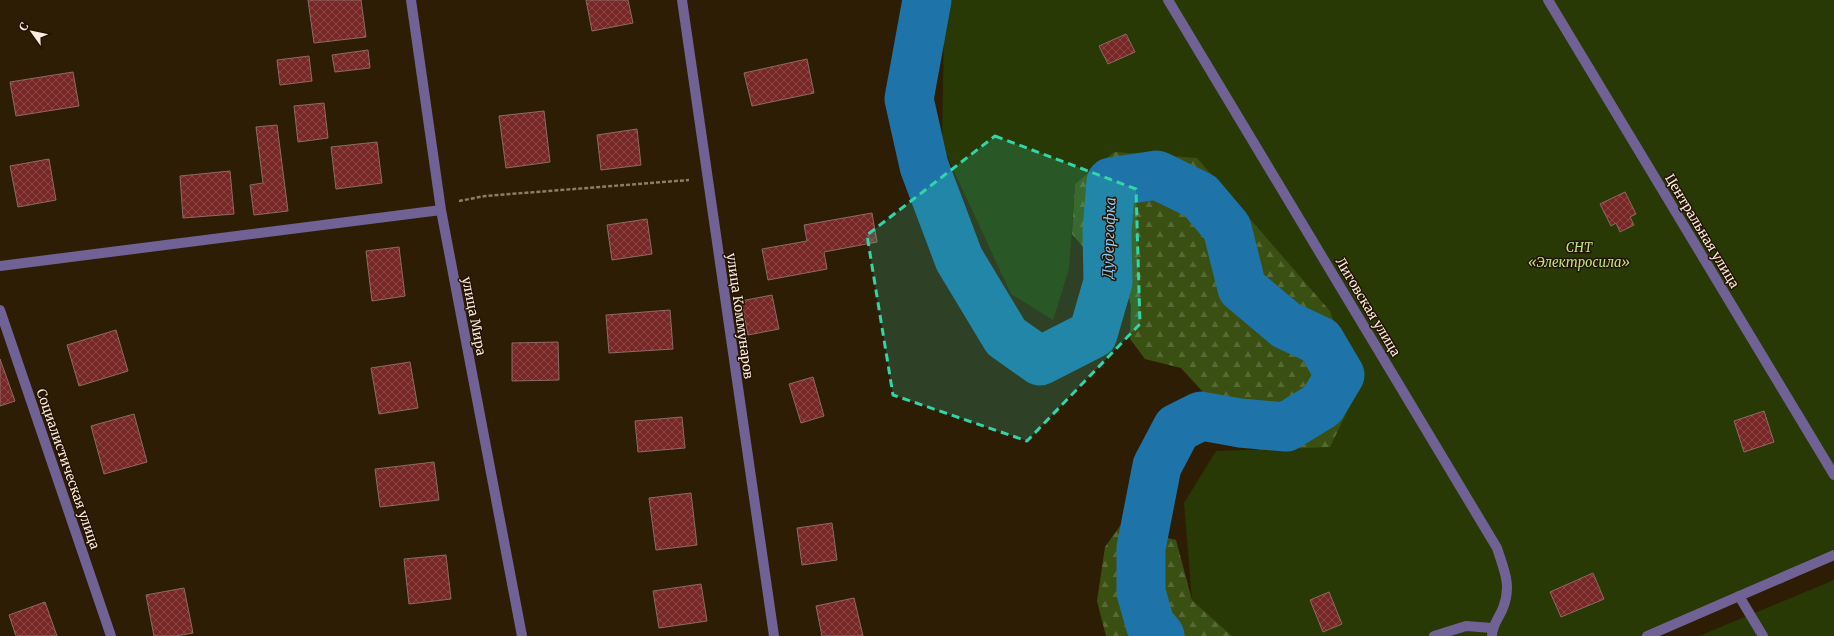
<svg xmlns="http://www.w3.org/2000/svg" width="1834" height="636" viewBox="0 0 1834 636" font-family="Merriweather,serif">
	<defs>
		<pattern id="forest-firs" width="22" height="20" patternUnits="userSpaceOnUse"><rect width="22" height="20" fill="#3a5012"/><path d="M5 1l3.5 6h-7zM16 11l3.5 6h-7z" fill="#576a34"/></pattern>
		<pattern id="building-cross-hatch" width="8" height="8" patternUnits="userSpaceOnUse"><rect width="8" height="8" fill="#772725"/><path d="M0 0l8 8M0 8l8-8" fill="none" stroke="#8b4744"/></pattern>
	</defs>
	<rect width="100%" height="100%" fill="#2e1d05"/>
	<path fill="#283906" d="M948,0H1834V560L1647,636H1232L1192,600L1184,503L1216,451L1330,447V311L1278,252L1075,184L1069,269L1053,320L1011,294L942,145L944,26Z
		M1834,580V636H1699Z"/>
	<path fill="url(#forest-firs)" d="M1114,152L1197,158L1330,311L1357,391L1330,447L1260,450L1221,430L1203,392L1181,368L1145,359L1130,339L1131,306L1124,278L1097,263L1072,234L1075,184Z
		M1120,526L1176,540L1192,600L1232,636H1106L1097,601L1105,547Z"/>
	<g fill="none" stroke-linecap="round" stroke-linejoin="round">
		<path stroke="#1e73a8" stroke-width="49" d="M927,0L909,99L924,166L959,259L1006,337L1040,361L1093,334L1108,282L1107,231L1111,182L1157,175L1200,196L1227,228L1242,288L1286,325L1320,341L1340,375L1322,405L1286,427L1240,423L1201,416L1177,428L1157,466L1141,548V592L1150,624L1160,636"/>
	</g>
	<path fill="url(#building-cross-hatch)" stroke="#8d6a66" d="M308,0H361L366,37L314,43Z
		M586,0H628L633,23L592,31Z
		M1126,34L1135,52L1108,64L1099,46Z
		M368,50L370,68L335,72L332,55Z
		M309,56L312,81L280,85L277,60Z
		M807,59L814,93L752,106L744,73Z
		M73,72L79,106L16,116L10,82Z
		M324,103L328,138L298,142L294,106Z
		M544,111L550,162L506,168L499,116Z
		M277,125L288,211L254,215L250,185L263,183L256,127Z
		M637,129L641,165L601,170L597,135Z
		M377,142L382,183L336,189L331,147Z
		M49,159L56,200L18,207L10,166Z
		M230,171L234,214L183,218L180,176Z
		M1625,192L1636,214L1630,217L1634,225L1620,232L1616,223L1611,226L1600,204Z
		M872,213L877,242L824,252L827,269L768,280L762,249L807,241L804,225Z
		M647,219L652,254L612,260L607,225Z
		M399,247L405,296L372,301L366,251Z
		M772,295L779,329L748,335L741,301Z
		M670,310L673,349L609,353L606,315Z
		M116,330L128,371L79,386L67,345Z
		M558,342L559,380L512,381V343Z
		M0,359L15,401L0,406Z
		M410,362L418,408L379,414L371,368Z
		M813,377L824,416L801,423L789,384Z
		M1764,411L1774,442L1744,452L1734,421Z
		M134,414L147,462L104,474L91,426Z
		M682,417L685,448L638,452L635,421Z
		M434,462L439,500L380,507L375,469Z
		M691,493L697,545L656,550L649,498Z
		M832,523L837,560L802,565L797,528Z
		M446,555L451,599L409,604L404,559Z
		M1593,573L1604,599L1561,617L1550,592Z
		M701,584L707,621L659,628L653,591Z
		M184,588L193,633L176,636H154L146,595Z
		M1329,592L1342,624L1323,632L1310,600Z
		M854,598L863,636H822L816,606Z
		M45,602L57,636H16L9,615Z"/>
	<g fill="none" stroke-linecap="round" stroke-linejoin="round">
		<path stroke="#8b7c68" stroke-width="2.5" stroke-dasharray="4 2" stroke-linecap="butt" d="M459,201L485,196L689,180"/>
		<path stroke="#706294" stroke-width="10" d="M1739,596L1763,636
			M1434,636L1466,626L1492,628"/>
		<path stroke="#706294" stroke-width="10" d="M411,0L441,210L522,636
			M682,0L774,636
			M1168,0L1497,548C1504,570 1512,585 1503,608C1499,618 1492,625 1492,636
			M1548,0L1834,475
			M0,266L441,210
			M0,310L111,636
			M1647,636L1834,555"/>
	</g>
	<path fill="#32d4a9" fill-opacity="0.2" stroke="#32d4a9" stroke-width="3" stroke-dasharray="8 5" stroke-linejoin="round" d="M995,136L1136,189L1140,324L1027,441L893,395L867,235Z"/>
	<g text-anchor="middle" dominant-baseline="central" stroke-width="3" stroke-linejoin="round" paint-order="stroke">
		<g font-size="13" fill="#faeddf" stroke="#241300">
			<text transform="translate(1702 231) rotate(59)">Центральная улица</text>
			<text transform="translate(1368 307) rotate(59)">Лиговская улица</text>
			<text transform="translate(474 316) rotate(79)">улица Мира</text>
			<text transform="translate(740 316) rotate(82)">улица Коммунаров</text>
			<text transform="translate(68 469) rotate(71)">Социалистическая улица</text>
		</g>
		<g font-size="13" font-style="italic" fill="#bae57a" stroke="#241300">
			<text x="1579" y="247">СНТ<tspan x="1579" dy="15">«Электросила»</tspan></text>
		</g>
		<g font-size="14" font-style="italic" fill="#8ec8f3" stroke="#241300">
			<text transform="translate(1109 238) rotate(-88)">Дудергофка</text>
		</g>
	</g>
	<g transform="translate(32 32) rotate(303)" stroke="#241300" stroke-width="3" paint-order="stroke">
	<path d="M0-3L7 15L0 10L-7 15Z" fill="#faeddf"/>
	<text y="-6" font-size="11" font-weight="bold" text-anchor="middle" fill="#faeddf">С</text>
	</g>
</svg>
